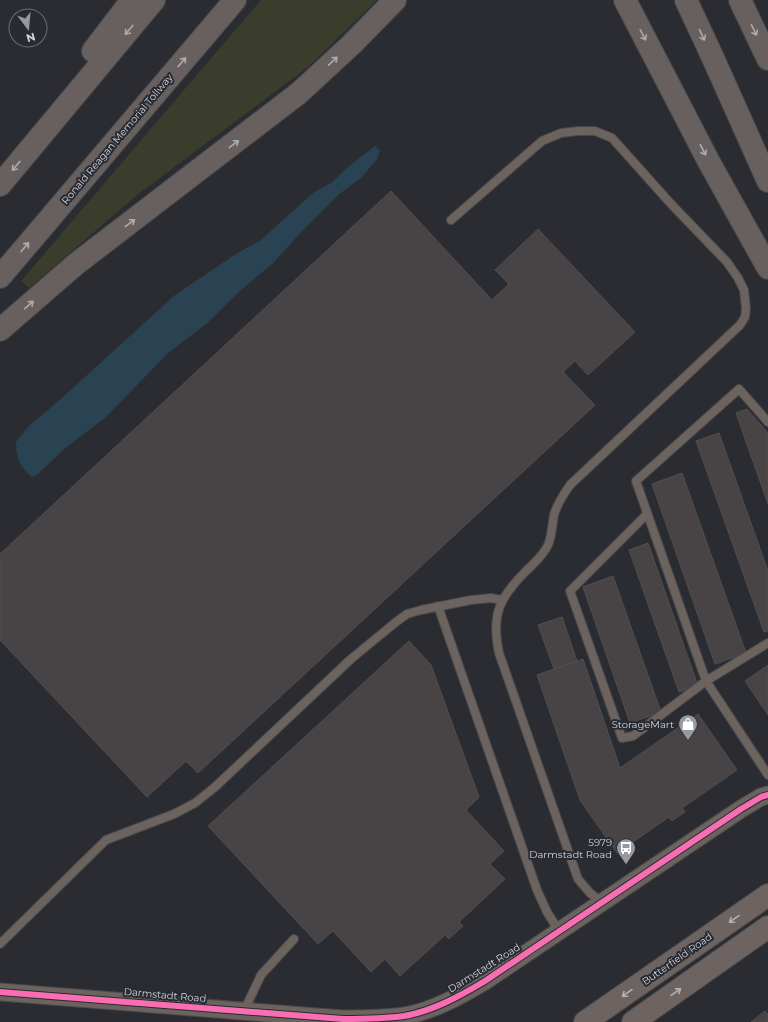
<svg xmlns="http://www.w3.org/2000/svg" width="768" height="1022" viewBox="0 0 768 1022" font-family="Montserrat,sans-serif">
	<rect width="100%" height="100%" fill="#2b2c31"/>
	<path fill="#3a3d2b" d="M261,0H377L308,67L137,195L29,288L21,281Z"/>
	<path fill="#2a4353" d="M375,146L380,151L377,159L361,178L338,195L305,228L273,263L240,291L206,324L167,354L106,417L64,449L37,475L32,477C20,467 16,458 16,442L28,427L62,398L175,295L236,254L261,240L313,193L331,183L349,166Z"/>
	<path fill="#484345" stroke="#504f50" d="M391,191L492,300L509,284L495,270L538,229L635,332L588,375L575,361L563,372L595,405L198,773L186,761L147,797L0,640V554Z
		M747,409L768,433V504L736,413Z
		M719,433L768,571V631L764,632L696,441Z
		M682,473L746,653L715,664L652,484Z
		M648,543L698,686L679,692L629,550Z
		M613,576L661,712L630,723L583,587Z
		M562,617L577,661L554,669L538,625Z
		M409,641L431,665L479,797L466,810L504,851L490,864L505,879L459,922L463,926L449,939L445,935L400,976L385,959L371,972L333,931L318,944L208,826Z
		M583,659L620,768L698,714L737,770L682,808L685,812L672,821L669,817L617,853L580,800L537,675Z
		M768,665V715L745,681Z
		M765,1011L768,1014V1022H751Z"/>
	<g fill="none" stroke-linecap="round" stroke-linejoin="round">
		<defs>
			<path id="service" d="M451,220L542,141L561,133L578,131H595L612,138L672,205L727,262L738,278L744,290L746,309L745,317L740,325L570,485C563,495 557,504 554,515C552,525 552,536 548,545C543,556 534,563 526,571C499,598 491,615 499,653L578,879L590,893L602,902
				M768,422L739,389L636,481L706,681L768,775
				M647,514L570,591L622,738L633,736L706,681L768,643
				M438,606L537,890L547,912L559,931
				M0,944L106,840L174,814L195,803L215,787L351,659L396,622L407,614L421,610L471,600L491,598L502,600
				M244,1011L261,975L294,939"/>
			<path id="minor" d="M0,992L343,1019C363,1019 383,1019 404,1016C433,1011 460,996 485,981L741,809L761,797L768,795"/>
			<path id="secondary" d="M585,1022L768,895
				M633,1022L768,927"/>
			<path id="motorway" d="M625,0L709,162L768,268
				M686,0L713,58L768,181
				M740,0L768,59
				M93,51L132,0
				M0,185L154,0
				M0,277L235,0
				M0,330L76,264L299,93L352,44L395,0"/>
		</defs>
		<use href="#service" stroke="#47484b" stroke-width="10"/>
		<use href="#minor" stroke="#47484b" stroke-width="19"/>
		<use href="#secondary" stroke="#47484b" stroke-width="24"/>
		<use href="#motorway" stroke="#47484b" stroke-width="24"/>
		<use href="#service" stroke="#6c625e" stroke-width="8"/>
		<use href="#minor" stroke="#6c625e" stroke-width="17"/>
		<use href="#secondary" stroke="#6d6461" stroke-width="22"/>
		<use href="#motorway" stroke="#67605f" stroke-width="22"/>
		<defs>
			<path id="cycleway" d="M0,992L343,1019C363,1019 383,1019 404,1016C433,1011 460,996 485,981L741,809L761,797L768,795"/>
		</defs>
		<use href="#cycleway" stroke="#292b33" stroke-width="8"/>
		<use href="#cycleway" stroke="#f96db3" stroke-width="6"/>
	</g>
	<defs><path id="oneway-shaft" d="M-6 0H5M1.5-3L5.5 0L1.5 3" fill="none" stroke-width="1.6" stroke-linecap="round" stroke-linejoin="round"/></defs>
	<g stroke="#adabaf">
		<use href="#oneway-shaft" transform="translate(129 30) rotate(130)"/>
		<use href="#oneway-shaft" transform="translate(754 30) rotate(64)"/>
		<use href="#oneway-shaft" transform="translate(643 35) rotate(62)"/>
		<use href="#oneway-shaft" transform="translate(702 35) rotate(65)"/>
		<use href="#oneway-shaft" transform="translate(333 61) rotate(-43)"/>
		<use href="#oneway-shaft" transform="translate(182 62) rotate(-50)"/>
		<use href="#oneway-shaft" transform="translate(234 144) rotate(-37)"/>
		<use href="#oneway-shaft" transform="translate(703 150) rotate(63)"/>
		<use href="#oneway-shaft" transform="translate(16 166) rotate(130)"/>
		<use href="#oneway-shaft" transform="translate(130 223) rotate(-37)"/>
		<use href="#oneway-shaft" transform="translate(25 247) rotate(-49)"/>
		<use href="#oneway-shaft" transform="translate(29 305) rotate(-41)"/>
	</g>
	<g stroke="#b4b2b6">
		<use href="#oneway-shaft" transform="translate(734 919) rotate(145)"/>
		<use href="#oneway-shaft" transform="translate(676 992) rotate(-35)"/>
		<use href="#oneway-shaft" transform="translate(627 993) rotate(145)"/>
	</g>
	<defs>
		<symbol id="shop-pin" viewBox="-11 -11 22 30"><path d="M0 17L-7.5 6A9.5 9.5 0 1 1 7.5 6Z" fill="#98999f" stroke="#292b33"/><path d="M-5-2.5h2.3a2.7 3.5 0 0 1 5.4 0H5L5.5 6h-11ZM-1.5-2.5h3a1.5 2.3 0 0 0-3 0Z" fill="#fff"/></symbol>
		<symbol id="bus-pin" viewBox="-11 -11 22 30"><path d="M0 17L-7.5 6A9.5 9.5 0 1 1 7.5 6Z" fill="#98999f" stroke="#292b33"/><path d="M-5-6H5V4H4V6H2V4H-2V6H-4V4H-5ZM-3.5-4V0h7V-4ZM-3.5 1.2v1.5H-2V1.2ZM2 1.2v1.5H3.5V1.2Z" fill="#fff"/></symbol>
	</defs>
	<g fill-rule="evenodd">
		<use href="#shop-pin" x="677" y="713" width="22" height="30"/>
		<use href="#bus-pin" x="615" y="837" width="22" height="30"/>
	</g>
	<g text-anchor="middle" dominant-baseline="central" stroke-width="4" stroke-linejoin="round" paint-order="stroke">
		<g font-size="10" fill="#d3d4da" stroke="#292b33">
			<text transform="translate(117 139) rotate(-50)">Ronald Reagan Memorial Tollway</text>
			<text transform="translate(677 959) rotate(-35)">Butterfield Road</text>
			<text transform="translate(484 968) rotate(-32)">Darmstadt Road</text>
			<text transform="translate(165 995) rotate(5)">Darmstadt Road</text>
		</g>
		<g font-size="10" fill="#d3d4da" stroke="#292b33" text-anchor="end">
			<text x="674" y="724">StorageMart</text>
			<text x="612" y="842">5979<tspan x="612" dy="12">Darmstadt Road</tspan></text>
		</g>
	</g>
	<g transform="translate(28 28) rotate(164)"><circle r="19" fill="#292b33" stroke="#6d6f76"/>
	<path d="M0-3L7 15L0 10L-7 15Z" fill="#98999f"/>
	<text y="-6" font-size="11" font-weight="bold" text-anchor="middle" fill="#d3d4da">N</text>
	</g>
</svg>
